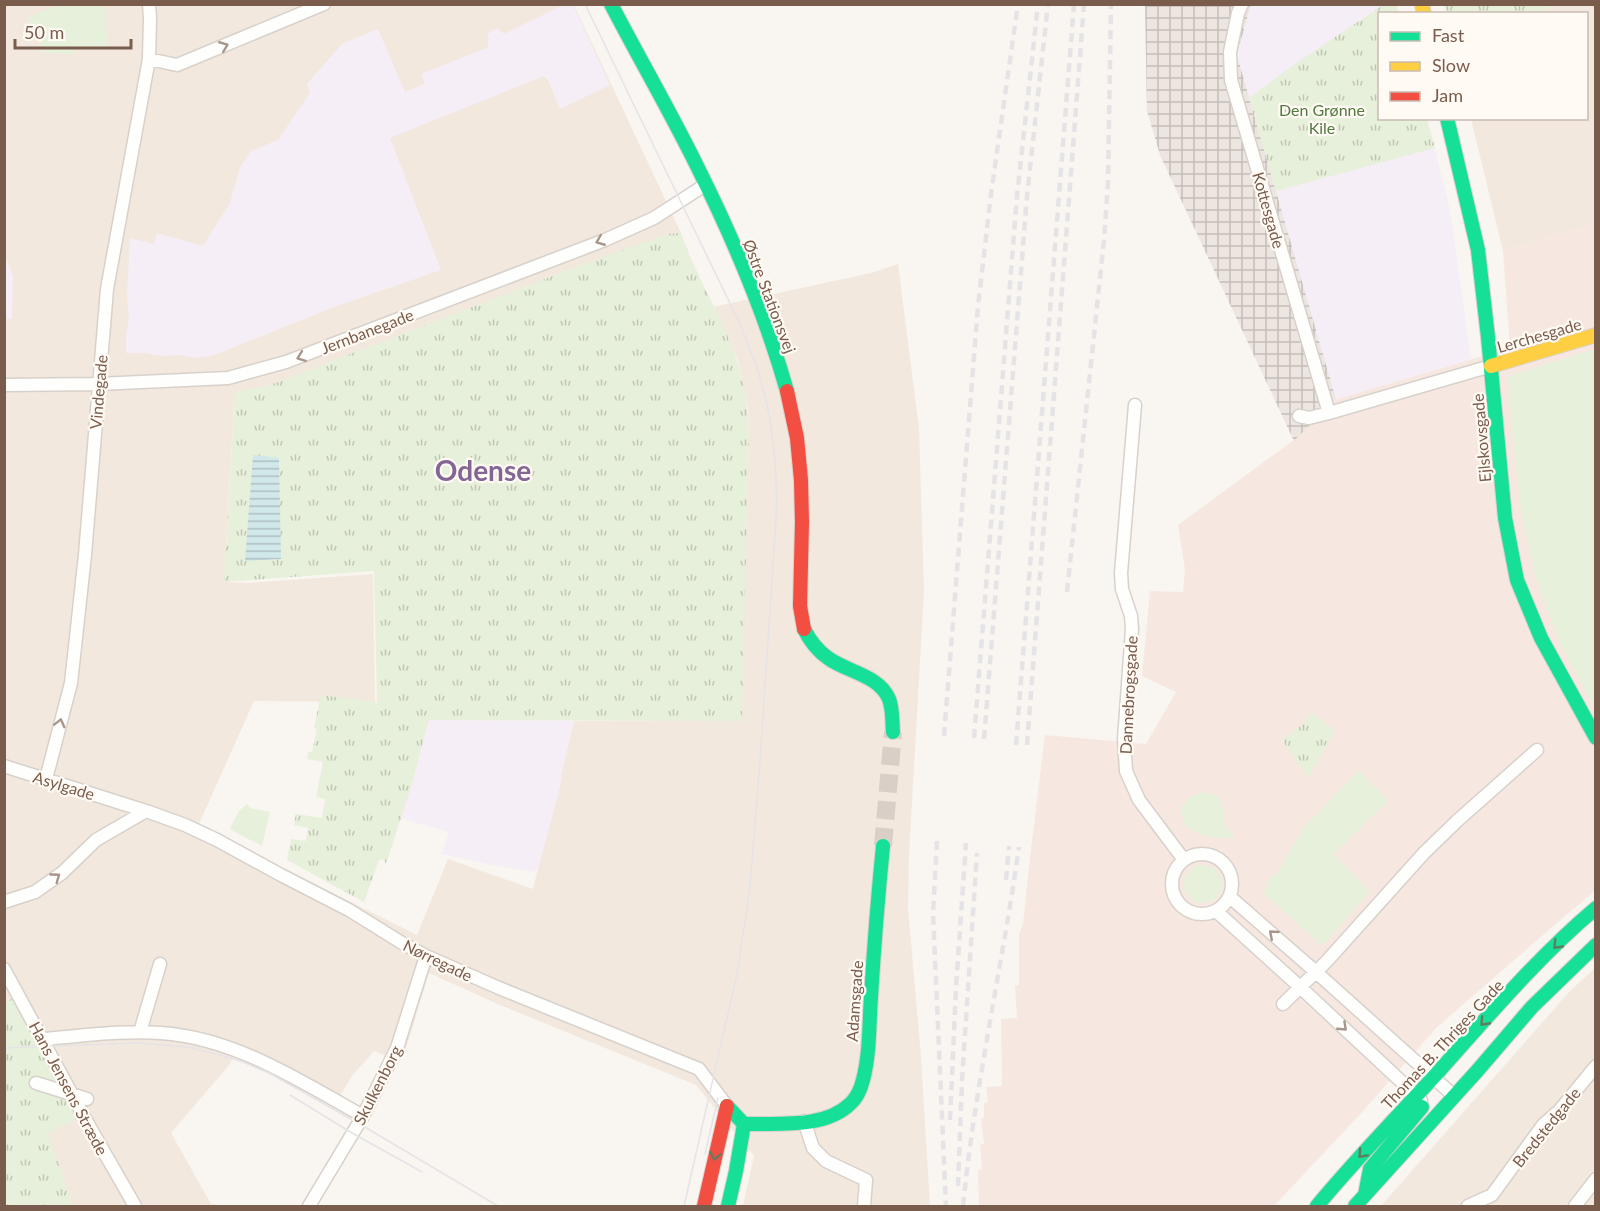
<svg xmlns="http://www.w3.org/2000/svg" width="1600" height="1211" viewBox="0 0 1600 1211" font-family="Lato,sans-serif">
	<defs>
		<pattern id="industrial-grid" width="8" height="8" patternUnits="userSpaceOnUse" patternTransform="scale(1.5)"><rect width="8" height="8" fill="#ede5e0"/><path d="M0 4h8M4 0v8" fill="none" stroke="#c5bdb8"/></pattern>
		<pattern id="park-tufts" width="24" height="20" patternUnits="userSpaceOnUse" patternTransform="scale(1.5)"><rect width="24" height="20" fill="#e7f0db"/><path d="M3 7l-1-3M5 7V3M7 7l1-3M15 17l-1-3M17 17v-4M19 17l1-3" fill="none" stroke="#c0c6b4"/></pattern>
		<pattern id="water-rules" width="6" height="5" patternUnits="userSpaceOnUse" patternTransform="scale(1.5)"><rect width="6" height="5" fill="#d0e8ea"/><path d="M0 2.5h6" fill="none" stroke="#aebfc0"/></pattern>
	</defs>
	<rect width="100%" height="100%" fill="#f9f5f0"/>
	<path fill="#f2e8de" d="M4,5H574L681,233L234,405L224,582L248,583L373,574L375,702L254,701L198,826L417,935L448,859L533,889L574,721L741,720L749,434L748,408L738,361L729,340L713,307L871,273L898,264L919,429L924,591L909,854L908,908L921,1057L930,1206H743L754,1156L696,1085L500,1005L429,973L404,1055L393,1059L374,1051L352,1076L338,1099L237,1048L230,1064L171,1133L211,1204L220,1206H73L47,1133L78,1118L5,1043Z
		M1553,5H1595V223L1503,251L1471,119L1586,118V14L1540,13Z
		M1595,968L1594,1206H1381L1569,992Z"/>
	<path fill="#f6e8e1" d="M1595,223V891L1565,916L1436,1028L1365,1109L1274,1206H979L978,1170L982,1169L980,1144H984L981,1119L984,1118V1103L988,1102L986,1087L1002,1086L1001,1019L1017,1018L1015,986L1019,985V934L1023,924L1030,857L1045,735L1146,744L1176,692L1142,676L1150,591L1183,592L1185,570L1178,525L1294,440L1336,399L1510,348L1503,251Z"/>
	<path fill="url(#industrial-grid)" d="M1145,5H1251L1237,55L1336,399L1294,441L1160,155L1147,111Z"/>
	<path fill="#f6eef6" d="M563,5H573L610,85L560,109L548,80L544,76L390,138L441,270L334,307L214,355L197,358L180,355L162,356L144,353H126V334L129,318L127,296L130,238L154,244L157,233L203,246L230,203L240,167L251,151L278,140L310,93L307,84L342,44L378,29L405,92L425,84L421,74L487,48L489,39L487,34L497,28L504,34Z
		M1251,5H1396L1399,13L1380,14V118L1427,119L1450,209L1471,359L1336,399L1237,55Z
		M4,253L13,276L12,319H5Z
		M429,720L574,721L561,771L562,777L561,783L539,866L535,872L492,865L442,854L449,832L400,818L412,784Z"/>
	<path fill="#e7f0db" d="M61,4L105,5L108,49L75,48L73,55L46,53L27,18Z
		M1595,349H1596L1595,708L1559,641L1534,572L1521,511L1514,450L1508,376Z
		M1359,770L1388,801L1334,854L1370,892L1322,946L1264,893L1268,880L1277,873L1304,827Z
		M1200,793C1210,792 1217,794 1222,802L1225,829H1228L1235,838C1221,839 1192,837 1184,822C1182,818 1182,812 1181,807L1189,798Z
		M247,804L250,808L270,812L262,846L233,831L230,828L239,811Z
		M1184 884a19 19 0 1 1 38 0a19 19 0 1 1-38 0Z"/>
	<path fill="url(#park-tufts)" d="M1383,5H1396L1399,13L1380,14V118L1427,119L1435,148L1276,191L1249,98L1292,66Z
		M1444,5V4L1553,5L1540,13H1447Z
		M681,233C696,277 723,317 737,361C745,384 748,409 749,434L742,721L429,720L412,784L386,864L384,859L379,860L364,902L287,860L291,839L306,841L308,828L294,825L296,814L322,818L325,799L316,797L323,762L307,759L308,752H312L317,729L314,728L321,695L375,702L377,703L374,571L224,582L235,392L270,385L584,264L668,234Z
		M1311,712L1335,731L1308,778L1282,740L1303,724Z
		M14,998L79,1118L48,1133L73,1206H5L4,1002Z"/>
	<path fill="url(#water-rules)" d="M253,455L279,458L281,559L245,561Z"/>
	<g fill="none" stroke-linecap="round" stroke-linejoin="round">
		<path stroke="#d9cfc7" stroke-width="18" stroke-dasharray="18 9" stroke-linecap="butt" d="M883,846L893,732"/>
		<defs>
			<path id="street" d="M1242,4L1238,13L1230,52L1231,80L1329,413
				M149,59L177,65L324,4
				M4,385L98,384L228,378L286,362L605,240L654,218L705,185
				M1135,405L1121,573L1122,589L1131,616L1132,629L1124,739L1126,771L1139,800L1184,860
				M1299,416L1309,418L1329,413L1491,366
				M4,766L149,812L185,825L217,840L281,875L349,910L402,943L426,956L499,988L699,1069L727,1106
				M46,779L71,683L85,555L107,289L149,59L150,18L149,4
				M1172 884a30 30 0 1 1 60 0a30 30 0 1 1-60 0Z
				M1230,897L1316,972L1454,1096
				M4,902L35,892L62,873L96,840L146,811
				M1216,911L1300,987L1421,1100
				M4,969L88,1124L135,1206
				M1283,1004L1326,962L1424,853L1457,821L1537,750
				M140,1032L160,964
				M43,1039C82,1036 122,1030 161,1033C235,1038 300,1081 363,1116
				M36,1083L87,1099
				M804,1121L813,1148L826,1161L866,1180L864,1206
				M309,1206L363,1116L397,1048L426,956
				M1468,1206L1492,1195L1543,1125L1559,1111L1596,1066
				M1575,1206L1596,1179"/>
			<path id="fast" d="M611,4C639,58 670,111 697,166C733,238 765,313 787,391
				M1447,118L1478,250L1488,337L1505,518L1517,580L1541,638L1596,738
				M804,629C809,639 818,651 828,658C847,672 879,675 889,699C893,709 892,721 893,732
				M727,1106L744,1124C777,1123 824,1129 850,1104C857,1098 861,1088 863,1080C870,1053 869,1025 871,997C874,947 878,896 883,846
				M1365,1195L1370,1169L1422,1107
				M728,1206L736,1171L744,1124
				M1317,1206C1356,1159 1399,1115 1440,1070C1490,1014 1539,956 1596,908
				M1355,1206L1478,1070L1532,1007L1596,945"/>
			<path id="slow" d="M1422,4L1424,14
				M1491,366L1596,335"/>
			<path id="jam" d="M787,391L797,438L801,480L802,522L800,606L804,629
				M704,1206L727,1106"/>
		</defs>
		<use href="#street" stroke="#d7d1cb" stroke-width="15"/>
		<use href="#fast" stroke="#d9d2cb" stroke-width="16"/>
		<use href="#slow" stroke="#d9d2cb" stroke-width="16"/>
		<use href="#jam" stroke="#d9d2cb" stroke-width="16"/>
		<use href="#street" stroke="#fefefd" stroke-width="12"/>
		<use href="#fast" stroke="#16e098" stroke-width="14"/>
		<use href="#slow" stroke="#ffcf43" stroke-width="14"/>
		<use href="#jam" stroke="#f24e42" stroke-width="14"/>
		<path stroke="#e6e3e7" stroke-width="1.5" d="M585,4L740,324C745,338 752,353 757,368C773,417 778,469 776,520L760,761L750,888L737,974L684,1206
			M4,1048L139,1043L188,1047L216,1054L243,1062L269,1073L358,1123L498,1206
			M290,1095L352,1133L422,1172
			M705,1154L718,1098"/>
		<path stroke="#e6e3e7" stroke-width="4.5" stroke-dasharray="9 6" stroke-linecap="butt" d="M1067,592L1104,240L1108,182L1111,4
			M944,736L978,306L991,194L1018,4
			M974,738L1017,196L1038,4
			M984,739L1027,196L1048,4
			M1016,745L1074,4
			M1027,745L1084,4
			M937,841L933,913L946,1206
			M1006,880L1009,846
			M950,1120L956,988L966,843
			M958,1186L962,1080L977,853
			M963,1206C975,1086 1002,967 1019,847"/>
	</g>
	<defs><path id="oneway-chevron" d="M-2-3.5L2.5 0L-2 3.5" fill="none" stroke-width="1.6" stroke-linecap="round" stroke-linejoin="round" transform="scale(1.5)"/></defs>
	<g stroke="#a8958b">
		<use href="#oneway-chevron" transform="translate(224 46) rotate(-22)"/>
		<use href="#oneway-chevron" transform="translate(600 241) rotate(158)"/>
		<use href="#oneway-chevron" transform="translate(301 357) rotate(160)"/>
		<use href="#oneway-chevron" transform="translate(60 723) rotate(-76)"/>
		<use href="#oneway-chevron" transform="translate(56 877) rotate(-36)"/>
		<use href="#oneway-chevron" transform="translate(1273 934) rotate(-139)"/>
		<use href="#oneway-chevron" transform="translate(1343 1027) rotate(43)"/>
	</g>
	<g stroke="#617d60">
		<use href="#oneway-chevron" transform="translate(1557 945) rotate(134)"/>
		<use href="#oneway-chevron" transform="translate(1484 1022) rotate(132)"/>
		<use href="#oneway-chevron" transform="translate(1362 1154) rotate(133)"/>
		<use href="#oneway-chevron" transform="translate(715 1156) rotate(102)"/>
	</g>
	<g text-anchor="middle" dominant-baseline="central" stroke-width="4.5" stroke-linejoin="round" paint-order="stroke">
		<g font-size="16" fill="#537a41" stroke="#fffaf3">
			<text x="1322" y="109">Den Grønne<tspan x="1322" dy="18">Kile</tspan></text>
		</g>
		<g font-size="16" fill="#7a5c4d" stroke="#fffaf3">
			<text transform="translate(1269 210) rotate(74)">Kottesgade</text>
			<text transform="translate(770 296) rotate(69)">Østre Stationsvej</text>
			<text transform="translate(367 331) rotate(-21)">Jernbanegade</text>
			<text transform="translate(1539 335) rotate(-16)">Lerchesgade</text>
			<text transform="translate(98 392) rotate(-85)">Vindegade</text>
			<text transform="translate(1481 438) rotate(-95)">Ejlskovsgade</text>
			<text transform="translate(1128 695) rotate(-87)">Dannebrogsgade</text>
			<text transform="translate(64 785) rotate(17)">Asylgade</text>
			<text transform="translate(438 960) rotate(26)">Nørregade</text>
			<text transform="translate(854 1001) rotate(-86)">Adamsgade</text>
			<text transform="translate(1442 1044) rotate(-47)">Thomas B. Thriges Gade</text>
			<text transform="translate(377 1085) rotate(-63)">Skulkenborg</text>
			<text transform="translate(69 1088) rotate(62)">Hans Jensens Stræde</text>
			<text transform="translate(1546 1127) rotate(-51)">Bredstedgade</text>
		</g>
		<g font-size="28" font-weight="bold" fill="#846695" stroke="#fffaf3">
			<text x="483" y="470">Odense</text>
		</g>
	</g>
	<rect width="1600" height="1211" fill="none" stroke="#7a5c4d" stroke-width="12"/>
	<rect x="1378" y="12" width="210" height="108" fill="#fffaf3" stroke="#cabbb1" stroke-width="1.5"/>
	<rect x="1390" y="32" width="30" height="9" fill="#16e098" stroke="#cabbb1" stroke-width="1.5"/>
	<text x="1432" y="42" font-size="18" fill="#7a5c4d">Fast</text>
	<rect x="1390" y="62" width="30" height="9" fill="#ffcf43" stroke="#cabbb1" stroke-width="1.5"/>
	<text x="1432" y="72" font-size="18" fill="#7a5c4d">Slow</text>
	<rect x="1390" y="92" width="30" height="9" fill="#f24e42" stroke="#cabbb1" stroke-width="1.5"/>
	<text x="1432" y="102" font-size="18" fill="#7a5c4d">Jam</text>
	<path d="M15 39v9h116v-9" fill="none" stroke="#7a5c4d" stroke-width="3"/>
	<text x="24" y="39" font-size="18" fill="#7a5c4d" stroke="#fffaf3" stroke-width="4.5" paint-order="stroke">50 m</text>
</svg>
